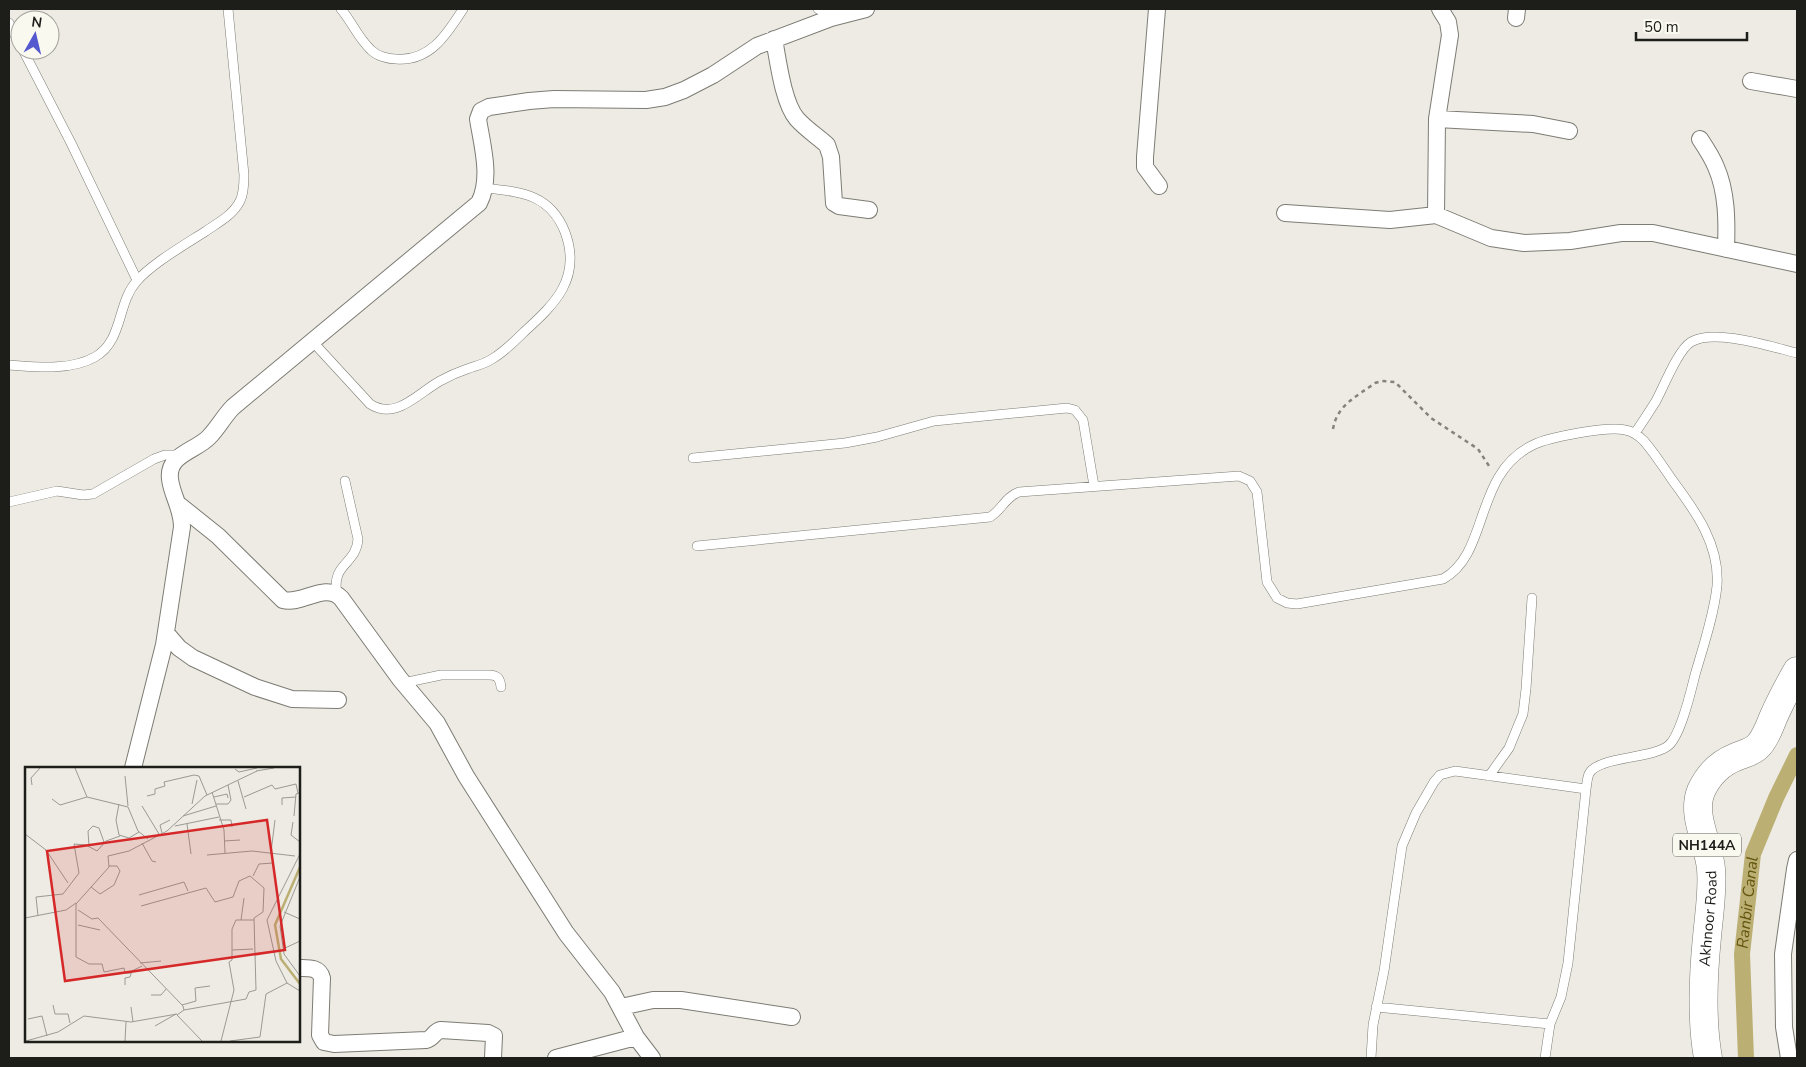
<svg xmlns="http://www.w3.org/2000/svg" width="1806" height="1067" viewBox="0 0 1806 1067" font-family="'Nunito Sans',sans-serif">
	<rect width="100%" height="100%" fill="#edebe3"/>
	<g fill="none" stroke-linecap="round" stroke-linejoin="round">
		<path stroke="#bcaf74" stroke-width="16" id="s1" d="M1746,1058L1742,954L1753,854L1776,798L1797,755"/>
		<defs>
			<path id="service" d="M341,9C352,22 358,38 371,50C377,56 388,59 396,59C430,62 447,34 463,9
				M818,9L834,17
				M9,23L20,45
				M23,50L71,143L137,280
				M312,341L370,404C396,421 418,393 440,381C449,376 458,372 467,369C475,366 485,364 492,359C504,352 514,342 524,332C555,304 582,278 565,232C550,194 521,192 485,188
				M9,365C36,367 70,371 95,357C123,341 117,304 136,282C151,264 186,244 206,231C219,222 233,215 240,201C244,193 244,183 244,175L228,9
				M1635,433C1642,423 1649,412 1656,401C1664,386 1678,350 1691,342C1714,328 1772,347 1797,353
				M693,458L845,443L877,437L934,421L1067,408L1075,410L1083,420L1094,486
				M9,502L57,491L83,495L93,494L154,459L165,455H181
				M697,546L990,517C1002,510 1005,497 1019,492L1239,476L1250,481L1257,492L1267,582L1277,598L1287,603L1297,604L1443,579C1490,553 1473,474 1533,445C1549,437 1607,426 1625,430C1632,431 1639,436 1644,441C1655,454 1664,468 1673,481C1696,512 1720,545 1717,586C1714,615 1703,647 1695,675C1691,691 1681,734 1669,745C1654,759 1597,756 1589,774C1587,778 1587,784 1586,789L1568,963L1561,997L1550,1024L1545,1058
				M337,595C331,562 356,566 358,539L345,481
				M403,683L441,675H489C498,675 500,679 501,687
				M1489,776L1509,748L1523,714L1526,689L1532,598
				M1376,1007L1550,1024
				M1371,1058L1373,1025L1384,971L1402,846L1416,813L1434,782L1440,775L1455,771L1586,789"/>
			<path id="minor" d="M1157,9L1145,157V167L1159,186
				M1516,18L1517,9
				M774,39C778,60 783,103 797,119C806,129 817,136 827,145L831,157L834,203L839,206L869,210
				M1751,81L1797,89
				M1437,119L1533,124L1569,131
				M1700,139C1706,148 1712,157 1716,167C1727,192 1727,221 1726,249
				M1285,213L1390,220L1436,215L1491,238L1524,243L1570,241L1621,233H1653L1797,264
				M1436,215L1437,119L1450,35L1448,22L1440,9
				M178,504L218,536L283,600C302,605 325,582 341,598L400,679L437,723L466,776L566,933L612,992L636,1037L652,1058
				M166,633L179,648L193,658L255,687L292,699L338,700
				M133,768L164,645L182,527C182,508 172,496 170,479C167,454 196,451 209,437C218,428 224,416 233,407L479,203C492,178 482,145 478,119L481,111L489,107L529,101L554,99L646,100L665,97L684,90L713,75L757,46L831,18L866,9
				M299,968C309,968 319,967 322,978L320,1035L324,1042L334,1044L426,1040C433,1039 434,1031 441,1030L488,1033L494,1036L493,1058
				M621,1007L653,1000H681L792,1017
				M556,1058L636,1037
				M1789,1058L1784,1027L1783,954L1795,869L1797,860"/>
			<g id="trunk">
				<path id="s2" d="M1708,1058C1701,1019 1703,977 1707,937C1709,914 1713,891 1711,869C1709,843 1691,816 1701,791C1708,776 1720,763 1736,757C1744,753 1752,753 1759,745C1766,737 1769,728 1773,718C1780,702 1788,687 1797,671"/>
			</g>
		</defs>
		<use href="#service" stroke="#7d7c74" stroke-width="10"/>
		<use href="#minor" stroke="#7d7c74" stroke-width="18"/>
		<use href="#trunk" stroke="#7d7c74" stroke-width="29"/>
		<path stroke="#84837e" stroke-width="2.5" stroke-dasharray="4 4" stroke-linecap="butt" d="M1333,429C1337,405 1356,397 1375,383L1382,381L1395,382L1431,418L1478,449L1491,469"/>
		<use href="#service" stroke="#fff" stroke-width="9"/>
		<use href="#minor" stroke="#fff" stroke-width="16"/>
		<use href="#trunk" stroke="#fff" stroke-width="28"/>
	</g>
	<g text-anchor="middle" dominant-baseline="central" stroke-width="5" stroke-linejoin="round" paint-order="stroke">
		<rect fill="#faf9f0" stroke="#5f5f5a" stroke-width="1" x="1673" y="833.5" width="68" height="23" rx="4"/>
		<g font-size="14" font-weight="bold" fill="#1d1d1a">
			<text x="1707" y="845">NH144A</text>
		</g>
		<g font-size="15" fill="#1d1d1a" stroke="#faf9f0">
			<text stroke="none"><textPath href="#s2" startOffset="140">Akhnoor Road</textPath></text>
		</g>
		<g font-size="16" font-style="italic" fill="#63550d" stroke="#faf9f0">
			<text stroke="none"><textPath href="#s1" startOffset="156">Ranbir Canal</textPath></text>
		</g>
	</g>
	<g transform="translate(25 767)">
		<rect width="275" height="275" fill="#edebe3"/>
		<path fill="none" stroke="#bcaf74" stroke-width="2.5" d="M275,100L250,158L256,192L275,217"/>
		<path fill="none" stroke="#9a9993" stroke-width="1" d="M50,1L62,30L103,40L113,64L123,72M210,2L214,5L232,1M231,4L249,1M100,9L103,39M213,14L221,42M7,18L6,11L15,1M187,25L199,63L200,86M122,29L130,27V22L140,19L139,15L169,8L174,9L182,28M189,30L202,27L203,31M219,30L247,18L250,22L271,17L273,26M27,32L35,38L62,30M94,37L91,53L94,68L104,71L114,65M167,37L172,13M191,37H203L206,33L203,18M257,38V31L271,30M117,39L134,67M158,49L191,39M269,49L271,27L274,26M194,53H206L207,60M268,55L266,68L275,75M162,57L166,87M150,59L194,50M137,66L135,58L145,53M0,67L21,83L43,116M199,74L215,73M117,76L127,94L131,95M64,79L63,64L68,59L74,61L79,75M246,85L250,53M275,87L242,153L251,194L262,216L275,224M182,88L227,84L270,89M228,109L234,97L248,96M275,110L255,159L259,187L275,209M66,120L75,127L89,118L95,104L92,99H84M114,128L159,115L163,124M116,139L181,121L190,135L208,130L214,114L225,109L239,121L238,145L229,151L231,223L224,225L221,232L159,243M53,143L67,152L73,151L158,239L159,243L152,248L177,274M259,145L275,152M13,149L11,130L38,127L54,106L49,77L61,78L72,84L81,74L95,69M0,151L41,143L51,136M216,153L219,131M53,158L75,163M258,182L275,174M207,183L228,182M115,196L136,194M106,206H100L99,201L79,205L77,197H64L51,190V137L84,100L83,89L104,84L142,64L180,29L232,4M100,218V211L105,210L107,204L117,199M126,228H136L141,222M28,238L30,247H43L45,256M157,238L171,234L170,221L185,219M106,240L108,255M3,252L17,249L22,269M130,259L151,247M1,274L33,265L59,249L106,255L152,247M100,274L101,255M196,274L209,223L204,195L207,193V162L211,153H229M205,274L235,270L241,227L262,216"/>
		<path fill="#d62828" fill-opacity="0.15" stroke="#d62828" stroke-width="2.5" d="M242,53L260,183L40,214L22,84Z"/>
		<rect width="275" height="275" fill="none" stroke="#1d1d1a" stroke-width="2.5"/>
	</g>
	<rect width="1806" height="1067" fill="none" stroke="#1d1d1a" stroke-width="20"/>
	<g transform="translate(35 35) rotate(8)"><circle r="24" fill="#faf9f0" stroke="#a2a19a"/>
	<path d="M0-4L9 19L0 12L-9 19Z" fill="#5559d0"/>
	<text y="-8" font-size="14" font-weight="bold" text-anchor="middle" fill="#1d1d1a">N</text>
	</g>
	<path d="M1636 32v8h111v-8" fill="none" stroke="#1d1d1a" stroke-width="2.5"/>
	<text x="1644" y="32" font-size="15" fill="#1d1d1a" stroke="#faf9f0" stroke-width="4" paint-order="stroke">50 m</text>
</svg>
